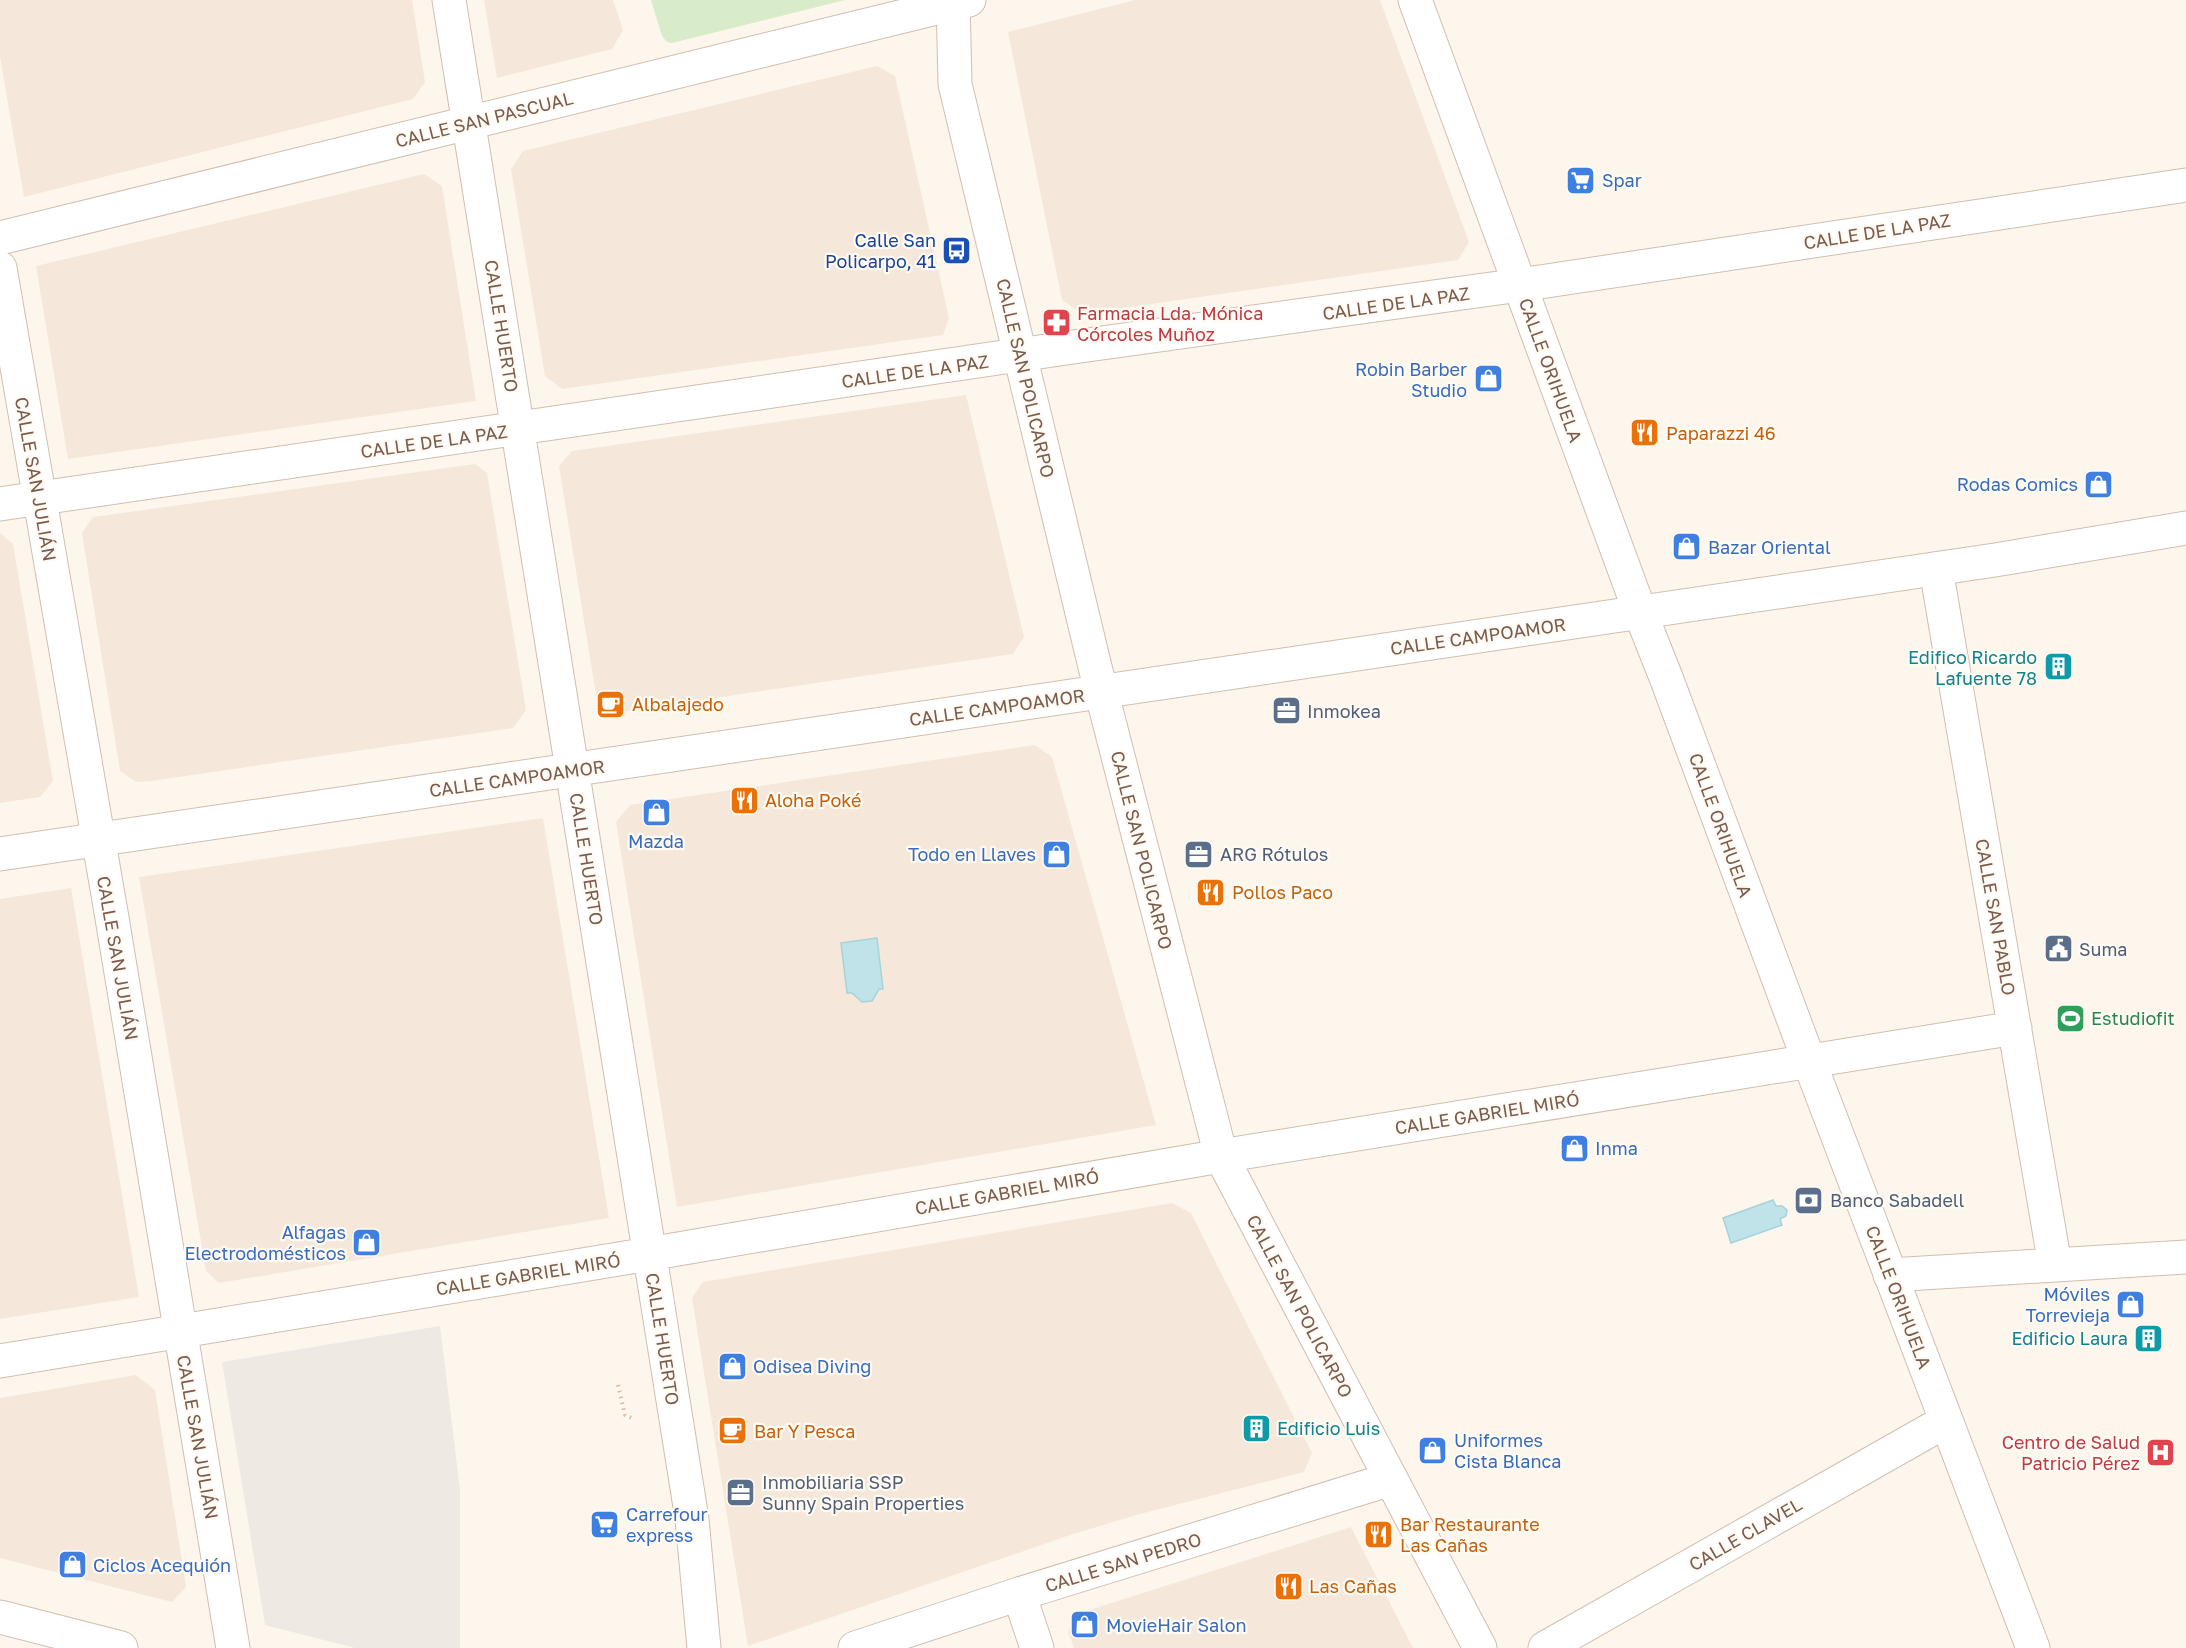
<svg xmlns="http://www.w3.org/2000/svg" width="2186" height="1648" viewBox="0 0 2186 1648" font-family="'Golos Text',sans-serif">
	<rect width="100%" height="100%" fill="#fdf6ec"/>
	<path fill="#f5e8da" d="M0,0H412L425,82L413,99L24,197L0,57Z
		M484,0H613L623,30L612,49L497,78Z
		M1135,0H1380L1469,242L1458,260L1082,314L1062,300L1008,32Z
		M877,66L895,76L949,318L943,335L562,389L545,376L511,169L523,151Z
		M424,174L442,186L476,401L68,459L36,266Z
		M966,395L1024,637L1013,654L614,713L597,701L559,466L572,451Z
		M475,464L487,473L526,710L513,728L151,781L136,782L120,771L82,533L93,517Z
		M0,533L13,544L53,781L40,797L0,803Z
		M1035,745L1052,757L1156,1125L677,1207L616,822L630,805Z
		M543,818L609,1218L219,1283L206,1271L139,877Z
		M71,888L139,1297L0,1319V899Z
		M1172,1203L1191,1213L1312,1453L1304,1472L1140,1514L1073,1534L748,1646L692,1298L703,1282Z
		M136,1375L155,1390L186,1587L172,1602L0,1558V1398Z
		M1351,1527L1413,1648H1074L1068,1632L1077,1614Z"/>
	<path fill="#efe9e4" d="M440,1326L460,1489V1648H355L265,1625L222,1362Z"/>
	<path fill="#d8ecc9" d="M651,0H845L672,43L667,42L662,36Z"/>
	<path fill="#bfe3e8" stroke="#a5d3da" stroke-width="1.5" d="M877,938L883,989H879L872,1001L862,1002L852,993H847L841,943Z
		M1773,1200L1776,1206H1782L1787,1210L1786,1216L1780,1219L1782,1225L1731,1243L1723,1218Z"/>
	<g fill="none" stroke-linecap="round" stroke-linejoin="round">
		<defs>
			<path id="pedestrian" d="M1019,1594L1037,1648
				M1545,1648L1946,1421"/>
			<path id="minor" d="M449,0L692,1519L704,1648
				M0,238L969,0
				M0,268L111,912L233,1648
				M0,504L1073,347L1520,285L2186,185
				M1936,569L2055,1265
				M1890,1275L2186,1257
				M0,1361L649,1254L1221,1156L2015,1028
				M855,1648L1019,1594L1391,1479"/>
			<path id="tertiary" d="M953,0L955,84L1095,667L1221,1156L1480,1648
				M1415,0L1640,612L1667,680L1809,1061L2033,1648
				M0,854L1995,560L2186,528
				M0,1617L121,1648"/>
		</defs>
		<use href="#pedestrian" stroke="#d1beb0" stroke-width="35"/>
		<use href="#minor" stroke="#d1beb0" stroke-width="35"/>
		<use href="#tertiary" stroke="#d1beb0" stroke-width="35"/>
		<path stroke="#d9b8a5" stroke-width="4" stroke-dasharray="1.5 4.5" stroke-linecap="butt" d="M618,1385L625,1415L634,1419"/>
		<use href="#pedestrian" stroke="#fff" stroke-width="33"/>
		<use href="#minor" stroke="#fff" stroke-width="33"/>
		<use href="#tertiary" stroke="#fff" stroke-width="33"/>
	</g>
	<defs>
		<symbol id="supermarket-square" viewBox="-11 -11 22 22"><rect x="-9" y="-9" width="18" height="18" rx="4" fill="#3f7fe0" stroke="#fffaf3"/><path d="M-6-5.5h2.5l.6 2H6L4.5 2H-2.5L-4.4-4H-6ZM-1.5 3.2a1.3 1.3 0 1 0 .1 0ZM3 3.2a1.3 1.3 0 1 0 .1 0Z" fill="#fff"/></symbol>
		<symbol id="bus-square" viewBox="-11 -11 22 22"><rect x="-9" y="-9" width="18" height="18" rx="4" fill="#1a4fb4" stroke="#fffaf3"/><path d="M-5-6H5V4H4V6H2V4H-2V6H-4V4H-5ZM-3.5-4V0h7V-4ZM-3.5 1.2v1.5H-2V1.2ZM2 1.2v1.5H3.5V1.2Z" fill="#fff"/></symbol>
		<symbol id="pharmacy-square" viewBox="-11 -11 22 22"><rect x="-9" y="-9" width="18" height="18" rx="4" fill="#e0444e" stroke="#fffaf3"/><path d="M-2-6h4v4h4v4h-4v4h-4v-4h-4v-4h4Z" fill="#fff"/></symbol>
		<symbol id="shop-square" viewBox="-11 -11 22 22"><rect x="-9" y="-9" width="18" height="18" rx="4" fill="#3f7fe0" stroke="#fffaf3"/><path d="M-5-2.5h2.3a2.7 3.5 0 0 1 5.4 0H5L5.5 6h-11ZM-1.5-2.5h3a1.5 2.3 0 0 0-3 0Z" fill="#fff"/></symbol>
		<symbol id="restaurant-square" viewBox="-11 -11 22 22"><rect x="-9" y="-9" width="18" height="18" rx="4" fill="#e8710a" stroke="#fffaf3"/><path d="M-5-6h1v4h1v-4h1v4h1v-4h1v5L-1.5 .5V6h-2V.5L-5-1ZM5-6V6H3V1.5H1.5Q1.5-4 5-6Z" fill="#fff"/></symbol>
		<symbol id="building-square" viewBox="-11 -11 22 22"><rect x="-9" y="-9" width="18" height="18" rx="4" fill="#0f9aa8" stroke="#fffaf3"/><path d="M-4-6H4V6H1V3H-1V6H-4ZM-2.5-4.3h1.7v1.8h-1.7ZM.8-4.3h1.7v1.8H.8ZM-2.5-1h1.7V.8h-1.7ZM.8-1h1.7V.8H.8Z" fill="#fff"/></symbol>
		<symbol id="cafe-square" viewBox="-11 -11 22 22"><rect x="-9" y="-9" width="18" height="18" rx="4" fill="#e8710a" stroke="#fffaf3"/><path d="M-5.5-4.5H6V0H3Q3 3.5 0 3.5H-2.5Q-5.5 3.5-5.5 0ZM3-3.2v2h1.7v-2ZM-6 4.5H4V6H-6Z" fill="#fff"/></symbol>
		<symbol id="office-square" viewBox="-11 -11 22 22"><rect x="-9" y="-9" width="18" height="18" rx="4" fill="#5c6f8a" stroke="#fffaf3"/><path d="M-6-3h4V-5.5h4V-3h4V5H-6ZM-1-4.5V-3h2v-1.5ZM-6 0V1H6V0Z" fill="#fff"/></symbol>
		<symbol id="civic-square" viewBox="-11 -11 22 22"><rect x="-9" y="-9" width="18" height="18" rx="4" fill="#5c6f8a" stroke="#fffaf3"/><path d="M-.6-6.5H3V-4.5H.6V-3L4-1V1h2V6H-6V1h2V-1L-.6-3ZM-1.2 2.5V6h2.4V2.5Z" fill="#fff"/></symbol>
		<symbol id="stadium-square" viewBox="-11 -11 22 22"><rect x="-9" y="-9" width="18" height="18" rx="4" fill="#2e9e5b" stroke="#fffaf3"/><path d="M0-5a6.5 5 0 1 0 0 10a6.5 5 0 1 0 0-10ZM-3.5-1.8h7v3.6h-7Z" fill="#fff"/></symbol>
		<symbol id="bank-square" viewBox="-11 -11 22 22"><rect x="-9" y="-9" width="18" height="18" rx="4" fill="#5c6f8a" stroke="#fffaf3"/><path d="M-6-4H6V4H-6ZM0-2.3a2.3 2.3 0 1 0 0 4.6a2.3 2.3 0 1 0 0-4.6Z" fill="#fff"/></symbol>
		<symbol id="hospital-square" viewBox="-11 -11 22 22"><rect x="-9" y="-9" width="18" height="18" rx="4" fill="#e0444e" stroke="#fffaf3"/><path d="M-5-5h3v3.5h4V-5h3V5h-3V1.5h-4V5h-3Z" fill="#fff"/></symbol>
	</defs>
	<g fill-rule="evenodd">
		<use href="#supermarket-square" x="1564" y="164" width="33" height="33"/>
		<use href="#bus-square" x="940" y="234" width="33" height="33"/>
		<use href="#pharmacy-square" x="1040" y="306" width="33" height="33"/>
		<use href="#shop-square" x="1472" y="362" width="33" height="33"/>
		<use href="#restaurant-square" x="1628" y="416" width="33" height="33"/>
		<use href="#shop-square" x="2082" y="468" width="33" height="33"/>
		<use href="#shop-square" x="1670" y="530" width="33" height="33"/>
		<use href="#building-square" x="2042" y="650" width="33" height="33"/>
		<use href="#cafe-square" x="594" y="688" width="33" height="33"/>
		<use href="#office-square" x="1270" y="694" width="33" height="33"/>
		<use href="#restaurant-square" x="728" y="784" width="33" height="33"/>
		<use href="#shop-square" x="640" y="796" width="33" height="33"/>
		<use href="#shop-square" x="1040" y="838" width="33" height="33"/>
		<use href="#office-square" x="1182" y="838" width="33" height="33"/>
		<use href="#restaurant-square" x="1194" y="876" width="33" height="33"/>
		<use href="#civic-square" x="2042" y="932" width="33" height="33"/>
		<use href="#stadium-square" x="2054" y="1002" width="33" height="33"/>
		<use href="#shop-square" x="1558" y="1132" width="33" height="33"/>
		<use href="#bank-square" x="1792" y="1184" width="33" height="33"/>
		<use href="#shop-square" x="350" y="1226" width="33" height="33"/>
		<use href="#shop-square" x="2114" y="1288" width="33" height="33"/>
		<use href="#building-square" x="2132" y="1322" width="33" height="33"/>
		<use href="#shop-square" x="716" y="1350" width="33" height="33"/>
		<use href="#building-square" x="1240" y="1412" width="33" height="33"/>
		<use href="#cafe-square" x="716" y="1414" width="33" height="33"/>
		<use href="#shop-square" x="1416" y="1434" width="33" height="33"/>
		<use href="#hospital-square" x="2144" y="1436" width="33" height="33"/>
		<use href="#office-square" x="724" y="1476" width="33" height="33"/>
		<use href="#supermarket-square" x="588" y="1508" width="33" height="33"/>
		<use href="#restaurant-square" x="1362" y="1518" width="33" height="33"/>
		<use href="#shop-square" x="56" y="1548" width="33" height="33"/>
		<use href="#restaurant-square" x="1272" y="1570" width="33" height="33"/>
		<use href="#shop-square" x="1068" y="1608" width="33" height="33"/>
	</g>
	<g text-anchor="middle" dominant-baseline="central" stroke-width="4.5" stroke-linejoin="round" paint-order="stroke">
		<g font-size="18" fill="#7a5c4d" stroke="#fffaf3">
			<text transform="translate(484 119) rotate(-14)">CALLE SAN PASCUAL</text>
			<text transform="translate(1877 231) rotate(-9)">CALLE DE LA PAZ</text>
			<text transform="translate(1396 303) rotate(-8)">CALLE DE LA PAZ</text>
			<text transform="translate(502 326) rotate(81)">CALLE HUERTO</text>
			<text transform="translate(1551 370) rotate(70)">CALLE ORIHUELA</text>
			<text transform="translate(915 371) rotate(-8)">CALLE DE LA PAZ</text>
			<text transform="translate(1026 378) rotate(77)">CALLE SAN POLICARPO</text>
			<text transform="translate(434 441) rotate(-8)">CALLE DE LA PAZ</text>
			<text transform="translate(36 479) rotate(80)">CALLE SAN JULIÁN</text>
			<text transform="translate(1478 636) rotate(-8)">CALLE CAMPOAMOR</text>
			<text transform="translate(997 707) rotate(-8)">CALLE CAMPOAMOR</text>
			<text transform="translate(517 778) rotate(-8)">CALLE CAMPOAMOR</text>
			<text transform="translate(1721 825) rotate(70)">CALLE ORIHUELA</text>
			<text transform="translate(1142 850) rotate(76)">CALLE SAN POLICARPO</text>
			<text transform="translate(587 859) rotate(81)">CALLE HUERTO</text>
			<text transform="translate(1996 917) rotate(80)">CALLE SAN PABLO</text>
			<text transform="translate(118 958) rotate(80)">CALLE SAN JULIÁN</text>
			<text transform="translate(1487 1113) rotate(-9)">CALLE GABRIEL MIRÓ</text>
			<text transform="translate(1007 1192) rotate(-10)">CALLE GABRIEL MIRÓ</text>
			<text transform="translate(528 1274) rotate(-9)">CALLE GABRIEL MIRÓ</text>
			<text transform="translate(1899 1297) rotate(69)">CALLE ORIHUELA</text>
			<text transform="translate(1300 1306) rotate(62)">CALLE SAN POLICARPO</text>
			<text transform="translate(663 1339) rotate(81)">CALLE HUERTO</text>
			<text transform="translate(198 1437) rotate(80)">CALLE SAN JULIÁN</text>
			<text transform="translate(1745 1534) rotate(-30)">CALLE CLAVEL</text>
			<text transform="translate(1123 1562) rotate(-17)">CALLE SAN PEDRO</text>
		</g>
		<g font-size="18" fill="#366cbe" stroke="#fffaf3" text-anchor="start">
			<text x="1602" y="180">Spar</text>
			<text x="1467" y="369" text-anchor="end">Robin Barber<tspan x="1467" dy="21">Studio</tspan></text>
			<text x="2078" y="484" text-anchor="end">Rodas Comics</text>
			<text x="1708" y="547">Bazar Oriental</text>
			<text x="656" y="841" text-anchor="middle">Mazda</text>
			<text x="1036" y="854" text-anchor="end">Todo en Llaves</text>
			<text x="1595" y="1148">Inma</text>
			<text x="346" y="1232" text-anchor="end">Alfagas<tspan x="346" dy="21">Electrodomésticos</tspan></text>
			<text x="2110" y="1294" text-anchor="end">Móviles<tspan x="2110" dy="21">Torrevieja</tspan></text>
			<text x="753" y="1366">Odisea Diving</text>
			<text x="1454" y="1440">Uniformes<tspan x="1454" dy="21">Cista Blanca</tspan></text>
			<text x="626" y="1514">Carrefour<tspan x="626" dy="21">express</tspan></text>
			<text x="93" y="1565">Ciclos Acequión</text>
			<text x="1106" y="1625">MovieHair Salon</text>
		</g>
		<g font-size="18" fill="#164399" stroke="#fffaf3" text-anchor="end">
			<text x="936" y="240">Calle San<tspan x="936" dy="21">Policarpo, 41</tspan></text>
		</g>
		<g font-size="18" fill="#be3a42" stroke="#fffaf3" text-anchor="start">
			<text x="1077" y="313">Farmacia Lda. Mónica<tspan x="1077" dy="21">Córcoles Muñoz</tspan></text>
			<text x="2140" y="1442" text-anchor="end">Centro de Salud<tspan x="2140" dy="21">Patricio Pérez</tspan></text>
		</g>
		<g font-size="18" fill="#c56008" stroke="#fffaf3" text-anchor="start">
			<text x="1666" y="433">Paparazzi 46</text>
			<text x="632" y="704">Albalajedo</text>
			<text x="765" y="800">Aloha Poké</text>
			<text x="1232" y="892">Pollos Paco</text>
			<text x="754" y="1431">Bar Y Pesca</text>
			<text x="1400" y="1524">Bar Restaurante<tspan x="1400" dy="21">Las Cañas</tspan></text>
			<text x="1309" y="1586">Las Cañas</text>
		</g>
		<g font-size="18" fill="#0d838f" stroke="#fffaf3" text-anchor="end">
			<text x="2037" y="657">Edifico Ricardo<tspan x="2037" dy="21">Lafuente 78</tspan></text>
			<text x="2128" y="1338">Edificio Laura</text>
			<text x="1277" y="1428" text-anchor="start">Edificio Luis</text>
		</g>
		<g font-size="18" fill="#4e5e75" stroke="#fffaf3" text-anchor="start">
			<text x="1307" y="711">Inmokea</text>
			<text x="1220" y="854">ARG Rótulos</text>
			<text x="2079" y="949">Suma</text>
			<text x="1830" y="1200">Banco Sabadell</text>
			<text x="762" y="1482">Inmobiliaria SSP<tspan x="762" dy="21">Sunny Spain Properties</tspan></text>
		</g>
		<g font-size="18" fill="#27864d" stroke="#fffaf3" text-anchor="start">
			<text x="2091" y="1018">Estudiofit</text>
		</g>
	</g>
</svg>
